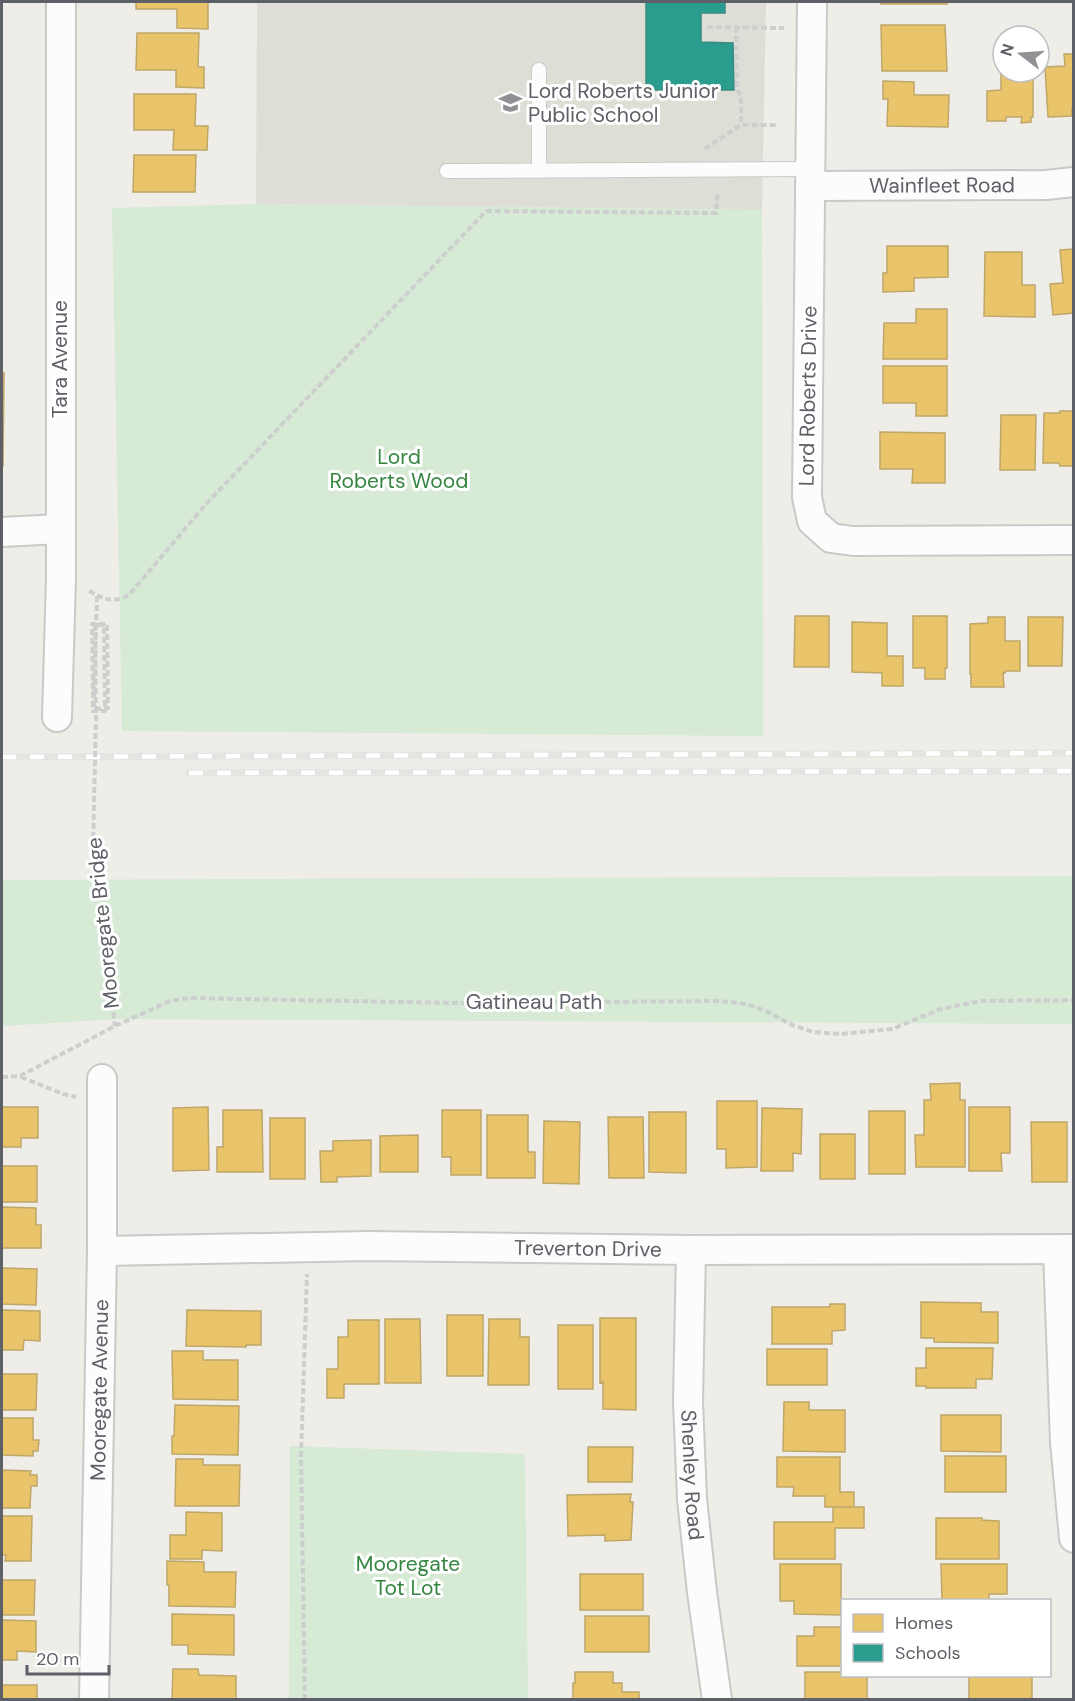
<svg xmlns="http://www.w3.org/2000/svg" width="1075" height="1701" viewBox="0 0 1075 1701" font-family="'DM Sans',sans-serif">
	<rect width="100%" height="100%" fill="#eeede8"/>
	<path fill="#deddd6" d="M257,2H766L762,210L256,204Z"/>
	<path fill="#d6ead5" d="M256,204L762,210L763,736L122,731L112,208Z
		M1073,876V1024L118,1019L2,1026V880Z
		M290,1446L525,1454L528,1699H289Z"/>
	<path fill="#e9c46a" stroke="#bfa669" stroke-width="1.5" d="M136,2H208V29L177,28V9H136Z
		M881,2H947V4H881Z
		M881,25H945L947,71H882Z
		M137,33H199L198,67H204V88L176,87V70H136Z
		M1064,54H1074V108H1072V116L1048,117L1045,67L1065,66Z
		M1001,55H1003V72H1033V117H1031V122L1021,123L1022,117H1006V121H987V91L1001,90Z
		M883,81L914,82V95H949L948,127L887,126L888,99H883Z
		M134,94H196L195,126H208L207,150H173L174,130H134Z
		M134,155H196L195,192H133Z
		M887,246H948V277L914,278V291L883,292V273H887Z
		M1074,249V313L1053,315L1050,284L1063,283L1060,250Z
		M985,252H1022V285H1035V317L984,316Z
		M916,309H947V359H883L884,323H916Z
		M883,366H947V416H916V403H883Z
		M2,373H4L3,466H2Z
		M1060,411H1074V466H1060L1059,463H1043L1044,413H1060Z
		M1001,415H1036L1035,470H1000Z
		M880,432L945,433V483H912L913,469H880Z
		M795,616H829V667H794Z
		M913,616H947V668H945V679H925V668H913Z
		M988,617H1005V641H1020V671H1006L1005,673H1003L1004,687H971V674H970V624L988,623Z
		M1028,617H1063L1062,666H1028Z
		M852,622L887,623V656H903V686H882V673L852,672Z
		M960,1083V1100H965V1167H916L915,1135H924V1100H931L930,1084Z
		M717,1101H757V1167L726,1168V1149H717Z
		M2,1107H38V1138H21V1147H2Z
		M208,1107L209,1170L173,1171V1108Z
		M969,1107H1010V1153H1001L1002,1171H969Z
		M762,1108L802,1109L801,1154L793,1153V1171H761Z
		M223,1110H262L263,1172H217V1147H223Z
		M442,1110H481V1175H451V1157H442Z
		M869,1111H905V1174H869Z
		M649,1112H686V1173L649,1172Z
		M487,1115H528V1152H535V1178H487Z
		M608,1117H643L644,1178H609Z
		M270,1118H305V1179H270Z
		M544,1121L580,1122L579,1184L543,1183Z
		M1031,1122H1067V1182H1032Z
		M820,1134H855V1179H820Z
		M418,1135V1172H380V1136Z
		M371,1140V1176L337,1177V1182H321L320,1151H333V1141Z
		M2,1166H37V1202H2Z
		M2,1207L36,1208V1225H41V1248H2Z
		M2,1268L37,1269L36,1305L2,1304Z
		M921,1302L981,1303V1312H998V1343L934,1342V1338H921Z
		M830,1304H845V1330L832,1331V1344H772V1307H830Z
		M2,1310L40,1311V1341L24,1340L23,1350H2Z
		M187,1310L261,1311V1345H246V1347L186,1346Z
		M447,1315H483V1376H447Z
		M600,1318H636V1410L603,1409V1382L600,1383Z
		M385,1319H420L421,1383H385Z
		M489,1319H520V1337H529V1385H488Z
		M348,1320H379V1384H344V1398H327V1369H338V1337H348Z
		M558,1325H593V1389H558Z
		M926,1348H993L992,1379H976V1388H926V1386H916V1368H926Z
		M767,1349H827V1385H767Z
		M172,1351H203V1360H238V1400L173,1399Z
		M2,1374H37L36,1410H2Z
		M784,1402H809V1410H845V1452L783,1451Z
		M175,1405L239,1406L238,1455L172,1454V1436H174Z
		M941,1415H1001V1452L941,1451Z
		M2,1418H33V1440H39L38,1451H33V1456L2,1455Z
		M588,1447H633L632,1482H588Z
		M945,1456H1006V1492H945Z
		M777,1457H840V1492H854V1507H825V1496H793L794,1487H777Z
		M176,1459H203V1465H240L239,1506H175Z
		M2,1470L31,1471L30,1475H37V1486H31L30,1508H2Z
		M631,1494L630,1502H633L631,1540L605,1541V1535L568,1536L567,1495Z
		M833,1507H864V1528H835V1559H774V1522H833Z
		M186,1512L222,1513V1551L202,1550V1559H170V1535H186Z
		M2,1516H32L31,1561H5L6,1555H2Z
		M936,1518H982V1520L999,1521V1559H936Z
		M167,1561L204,1562V1572H236L235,1607L169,1606V1585H167Z
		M780,1564H841V1615L794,1614V1601H780Z
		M941,1564H1007V1594H989V1600H942Z
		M580,1574H643V1610H580Z
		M2,1580H35L34,1615H2Z
		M172,1614L234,1615V1655L188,1654V1645H172Z
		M585,1616H649V1652H585Z
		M2,1620L36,1621V1652L17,1651V1660H2Z
		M814,1627H842V1666H797V1636H814Z
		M173,1669H198L199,1675L236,1676V1700H172Z
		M575,1672H613V1683H622V1692H639V1700H573V1683H575Z
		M805,1672H842V1676H867V1700H805Z
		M969,1676H1032V1700H969Z
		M2,1685H37V1700H2Z"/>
	<path fill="#2a9d8f" stroke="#398b83" stroke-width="1.5" d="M646,2H725V13H701V42L733,43L734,90H646Z"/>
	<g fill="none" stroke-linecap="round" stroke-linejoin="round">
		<defs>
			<path id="lane" d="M447,171L810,169
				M539,171V70"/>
			<g id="street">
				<path d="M812,2L807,497L812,521L831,538L853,541L1074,540"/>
				<path id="s1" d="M810,186L1046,185L1074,182"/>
				<path d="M2,532L60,529"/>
				<path d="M57,717L61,578V2"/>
				<path id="s2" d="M691,1250L688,1402L692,1499L702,1592L717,1700"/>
				<path d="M1058,1250L1065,1442L1074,1538"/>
				<path id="s3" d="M102,1251L369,1246L691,1250L1074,1249"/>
				<path id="s4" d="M94,1700L102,1251V1079"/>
			</g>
		</defs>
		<use href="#lane" stroke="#c9cac8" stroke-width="16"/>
		<use href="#street" stroke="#c9cac8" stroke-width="32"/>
		<path stroke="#cccfcd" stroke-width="4" stroke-dasharray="6 3" stroke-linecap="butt" d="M707,27L784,28
			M736,27L737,89L741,96V125
			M705,149L741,125H778
			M89,591C104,599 113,604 129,595L206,504L486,211L716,213L718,191
			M94,692L97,596
			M105,950L115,1026
			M2,1077L20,1076L115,1026L170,1001L189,998L455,1003L719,1001L746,1004L766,1011L792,1025L813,1032L841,1034L892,1029L941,1009L981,1001L1074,1000
			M21,1077L63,1094L76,1097
			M305,1700L301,1456L307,1274"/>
		<use href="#lane" stroke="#fcfcfc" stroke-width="14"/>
		<use href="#street" stroke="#fcfcfc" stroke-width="28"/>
		<defs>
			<path id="rail" d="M2,757L1074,753
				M189,773L1074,771"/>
		</defs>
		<use href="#rail" stroke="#e4e4e3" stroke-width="7"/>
		<use href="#rail" stroke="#fff" stroke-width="4.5" stroke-dasharray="14" stroke-linecap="butt"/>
		<path stroke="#cccfcd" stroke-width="4" stroke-dasharray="6 3" stroke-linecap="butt" d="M94,692V709L108,708L107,624H92L93,711H105L104,625H95L96,715L93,850L105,950"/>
	</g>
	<defs>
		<symbol id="school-bare" viewBox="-9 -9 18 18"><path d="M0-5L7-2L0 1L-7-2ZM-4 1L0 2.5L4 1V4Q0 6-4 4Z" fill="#909194" stroke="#fff" stroke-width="2.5" paint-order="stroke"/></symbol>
	</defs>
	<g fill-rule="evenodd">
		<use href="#school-bare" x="494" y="86" width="33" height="33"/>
	</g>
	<g text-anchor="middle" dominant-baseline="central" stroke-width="6" stroke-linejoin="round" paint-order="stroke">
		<g font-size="21" fill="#5d6066" stroke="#fff" text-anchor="start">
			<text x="528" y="91">Lord Roberts Junior<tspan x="528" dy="24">Public School</tspan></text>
		</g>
		<g font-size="21" fill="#5d6066" stroke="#fff">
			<text stroke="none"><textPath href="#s1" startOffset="132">Wainfleet Road</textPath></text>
			<text transform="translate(60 359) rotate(-90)">Tara Avenue</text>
			<text transform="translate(808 396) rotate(-89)">Lord Roberts Drive</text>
			<text transform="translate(103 923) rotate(-96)">Mooregate Bridge</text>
			<text x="534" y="1002">Gatineau Path</text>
			<text stroke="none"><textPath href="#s3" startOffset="486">Treverton Drive</textPath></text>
			<text stroke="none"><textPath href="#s4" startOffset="310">Mooregate Avenue</textPath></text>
			<text stroke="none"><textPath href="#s2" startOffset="225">Shenley Road</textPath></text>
		</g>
		<g font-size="21" fill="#348640" stroke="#fff">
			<text x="399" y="457">Lord<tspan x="399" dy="24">Roberts Wood</tspan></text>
			<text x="408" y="1564">Mooregate<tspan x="408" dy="24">Tot Lot</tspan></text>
		</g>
	</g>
	<rect width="1075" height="1701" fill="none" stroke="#5d6066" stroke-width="6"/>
	<rect x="841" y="1599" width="210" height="78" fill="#ffffff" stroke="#bebfc2" stroke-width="1.5"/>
	<rect x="853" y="1614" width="30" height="18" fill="#e9c46a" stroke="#bebfc2" stroke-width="1.5"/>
	<text x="895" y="1629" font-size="18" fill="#5d6066">Homes</text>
	<rect x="853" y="1644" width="30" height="18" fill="#2a9d8f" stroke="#bebfc2" stroke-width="1.5"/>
	<text x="895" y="1659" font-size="18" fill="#5d6066">Schools</text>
	<g transform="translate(1021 54) rotate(287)"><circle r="28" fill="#ffffff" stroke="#bebfc2" stroke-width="1.5"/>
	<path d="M0-4.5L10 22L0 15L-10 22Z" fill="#909194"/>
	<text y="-9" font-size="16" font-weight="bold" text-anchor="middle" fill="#5d6066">N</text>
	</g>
	<path d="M27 1665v9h82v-9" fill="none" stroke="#5d6066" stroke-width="3"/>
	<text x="36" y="1665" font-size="18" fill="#5d6066" stroke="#ffffff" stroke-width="4.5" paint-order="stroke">20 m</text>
</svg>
